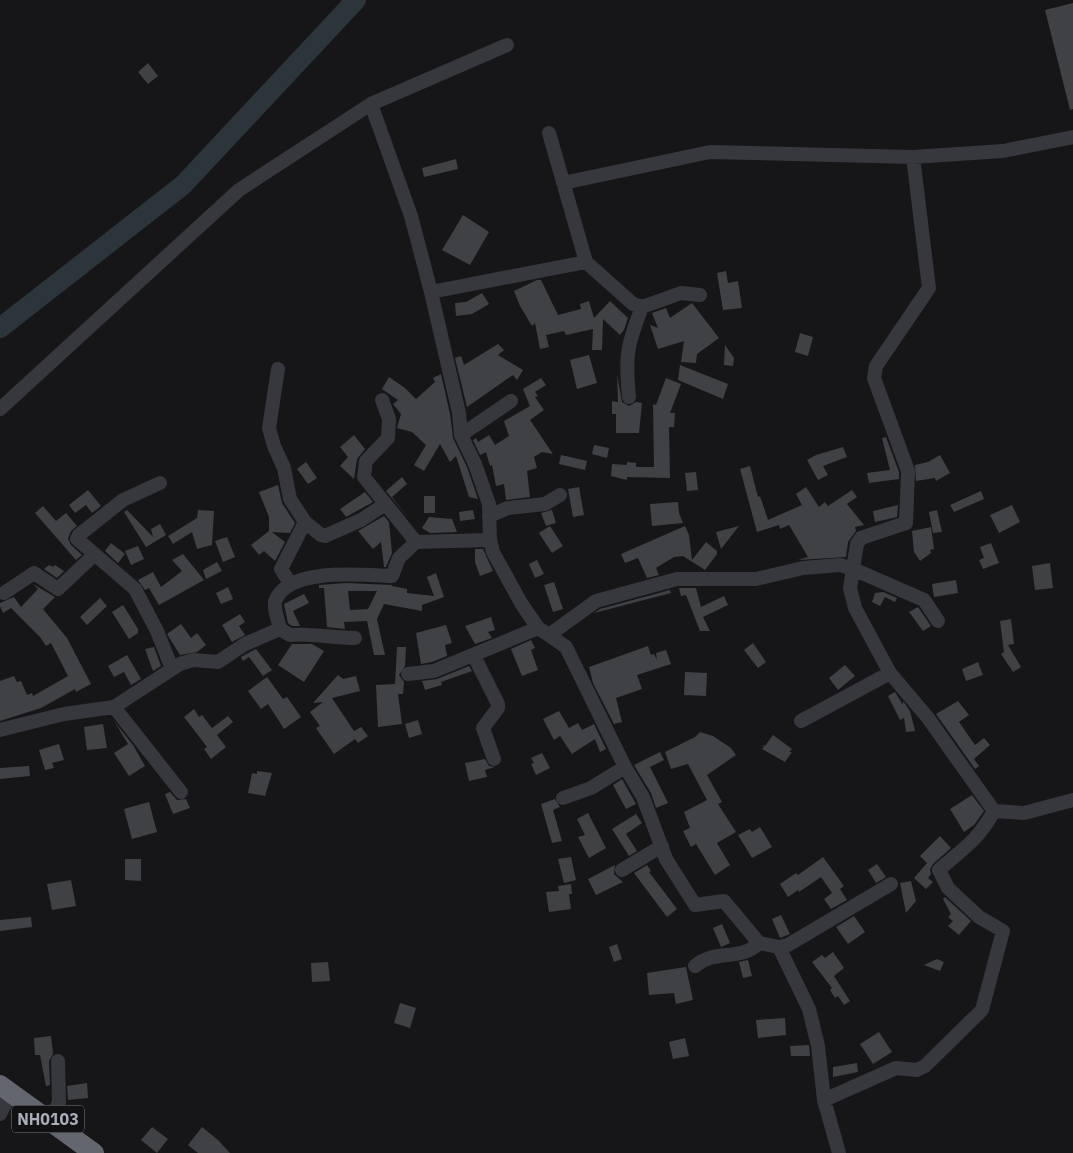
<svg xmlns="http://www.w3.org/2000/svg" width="1073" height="1153" viewBox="0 0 1073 1153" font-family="'IBM Plex Sans',sans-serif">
	<rect width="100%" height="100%" fill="#161618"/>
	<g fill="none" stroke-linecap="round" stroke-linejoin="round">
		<path stroke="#2c353c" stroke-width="20" d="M0,328L183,185L356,0"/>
	</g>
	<path fill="#404145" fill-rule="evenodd" d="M1073,3V109L1070,110L1045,10Z
		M148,63L158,76L148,84L138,72Z
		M456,159L458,169L424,177L422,168Z
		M463,215L489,232L470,265L442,250Z
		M726,271L728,283L738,281L742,308L723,310L717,273Z
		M537,280H541L558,315L581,309L580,304L589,301L594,318L610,301L628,318L624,330L620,335L603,319L602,350H592L593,329L566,335L564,331L546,335L549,347L540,349L535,323L532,326L520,306L514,291Z
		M482,293L489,304L472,314L456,316L455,303L466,302Z
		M692,303L719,338L697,354L696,363L681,362L684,341L658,349L650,325L658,328L652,313L666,308L670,318Z
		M800,333L813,337L808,356L795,352Z
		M498,344L504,350L498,355L523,370L517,380L513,375L467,407L455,358L461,356L464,365Z
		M725,345L734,358L733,366L724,365Z
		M589,355L597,383L577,389L570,360Z
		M680,365L728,384L723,399L678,380Z
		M441,374L450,414L453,438L467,467L478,499L469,497L456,456L450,462L440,444L424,471L414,465L426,445L412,432L397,428L401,414L393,404L398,400L382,389L389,377L405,388L416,399L435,382L433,378Z
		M617,374L622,402L629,406L636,402L642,403L639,433H616V414H612V401L618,402Z
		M541,378L546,385L535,392L538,396L535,397L544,410L530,420L553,454L542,452L534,457L537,468L527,471L530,497L506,500L504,484L496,486L492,465L490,466L486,452L480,455L473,440L476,438L478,442L489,435L495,445L509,436L504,421L530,406L523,389Z
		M666,378L681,384L670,413H675L674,427H669L670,478L627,477V480L611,476L612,464L627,465V462L636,463V467H654L653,404L656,405Z
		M354,435L365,449L357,459L354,479L340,466L348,457L340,447Z
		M886,437L899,472V479L869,483L867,473L890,470L882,438Z
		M594,445L609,448L607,458L592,454Z
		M843,447L847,457L823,466L828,475L818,480L807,460L816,455Z
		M561,455L587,461L585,470L559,464Z
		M940,455L950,473L936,481L935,478L916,481L915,465L928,462Z
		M306,462L317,478L308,484L297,469Z
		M750,466L758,497L760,496L768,520L802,505L796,494L806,487L819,507L825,502L828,506L852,490L857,497L847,504L864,525L855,527L856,531L848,542L846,557L798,560L808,557L789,525L780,529L779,525L757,532L740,469Z
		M696,472L698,490L687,491L685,473Z
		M402,477L407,484L392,497L411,521L386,491Z
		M278,485L282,503L295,523L290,533L272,532L285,542L275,561L264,551L259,555L251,545L269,531V517L259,492Z
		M579,487L584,515L573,517L568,489Z
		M88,490L101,506L92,513L86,505L75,513L69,505Z
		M981,491L984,499L954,512L950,505Z
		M365,492L373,502L346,517L340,509Z
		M424,496H435V513H424Z
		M678,502L679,513L683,523L652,526L650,504Z
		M898,505L897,517L875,522L873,511Z
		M1012,505L1020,522L999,533L990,515Z
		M43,506L56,521L66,513L77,526L71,531L68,539L71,545L82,555L76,560L35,513Z
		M127,510L153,537L151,529L160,524L166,535L146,547L124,512Z
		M198,510L214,511L212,545L197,549L192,532L173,544L168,536L197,518Z
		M473,510L475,519L460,521L459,512Z
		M552,510L556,523L546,526L541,513Z
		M937,510L942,532L933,533L929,512Z
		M384,516L389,522L392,553L386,567H384L381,542L373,549L358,531Z
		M429,517L452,519L457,532L430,533L422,528Z
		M550,526L563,546L552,553L539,533Z
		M685,526L689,535L692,560L706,542L717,551V554L705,570L683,556L674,557L656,568L659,575L647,578L638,558L625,563L621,554Z
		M739,526L721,549L716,532Z
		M931,527L934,549L930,550L931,553L920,561L914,552L912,531Z
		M227,537L235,557L223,562L215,541Z
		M111,543L125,554L118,563L105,551Z
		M991,543L999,563L983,569L979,560L984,558L980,547Z
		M138,546L144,559L131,565L125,551Z
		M475,549H483L493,571L480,576L475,562Z
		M183,554L204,580L159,605L149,588L145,590L138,580L153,572L161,587L182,571L172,560Z
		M537,560L544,574L535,578L529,564Z
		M217,562L222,571L206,579L203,570Z
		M1050,563L1053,588L1035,590L1032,566Z
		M49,565L53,567L55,565L64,571L57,578L44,569Z
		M436,573L444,597L422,605V611L384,604L377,619L385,655H374L367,621L344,622L345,629L327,627L324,588H319V585L346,583L392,585V586L407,589V593L434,596L427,577ZM348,591H377L368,609L350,610Z
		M956,580L958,593L934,597L932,584Z
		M554,582L563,609L553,612L544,585Z
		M33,584L55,597L43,609L67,638L91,684L76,692L75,689L41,708L0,721V681L14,676L17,682L21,681L27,695L32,693L33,696L68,676L51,643L46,646L40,637L11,608L3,613L0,606V603L14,597L21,607L38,589Z
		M228,587L233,599L221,604L216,593Z
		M679,588H696L701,607L724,596L728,605L703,617L710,631H700L686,595L681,596Z
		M670,590L671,593L594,613L600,609Z
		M883,592L897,598L895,602L885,597L880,606L872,602L875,593Z
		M304,594L309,603L293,611L300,626H292L288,623L284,604Z
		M100,598L107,606L87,625L80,617Z
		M123,605L138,629V633L129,639L112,612Z
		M918,607L931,626L923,631L909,612Z
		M240,614L245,622L239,626L245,635L232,642L222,625Z
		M491,617L495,630L488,632L492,638L475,644L465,626Z
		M1011,619L1014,644L1008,645L1021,667L1013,672L1001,654L1004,652L1000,621Z
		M181,624L191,638L197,633L206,645L197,652L180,655L167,634Z
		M446,625L452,643L445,645L447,656L432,662L421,664L416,633Z
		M531,640L535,648L531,650L538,670L522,676L511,649Z
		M753,643L766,662L758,668L744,650Z
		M292,644H312L324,651L304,682L278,665Z
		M648,646L651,655L654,654L657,660L656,653L666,650L671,664L637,675L642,689L616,698L622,722L614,724L593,683L589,667Z
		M154,647L161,666L153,671L145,649Z
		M397,647H406L405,666L399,675L404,682L403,694H398L402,724L378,727L376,685L395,684Z
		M256,649L272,670L263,676L249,657L243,661L241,657Z
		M127,655L141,679L131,685L124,672L114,677L108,666Z
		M978,662L983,675L966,681L962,669Z
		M845,665L855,676L838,690L829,678Z
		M469,666L472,671L441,682L442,685L425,690L422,681L437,679Z
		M685,672L707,673L706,696L684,695Z
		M338,675L343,679L356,676L360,691L332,698L354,731L361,727L368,736L358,743L355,739L334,754L316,728L320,726L310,712L323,702L313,703Z
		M267,677L283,699L287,697L301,717L284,729L268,704L261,709L248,691Z
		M895,692L903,705V701L910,711L915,731L906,732L904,718L900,720L888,696Z
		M958,701L969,715L959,722L975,745L984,738L990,745L974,759L979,766L975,769L936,714Z
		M194,709L199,717L202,715L212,728L228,716L233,722L217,735L226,747L211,759L204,749L207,747L184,717Z
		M559,711L569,728L578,723L582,730L594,724L606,749L600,752L595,739L572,754L560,736L554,740L543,719Z
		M418,720L422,734L409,738L405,724Z
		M114,721L133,745L145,766L129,776L114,753L128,744Z
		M103,724L107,748L87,750L84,727Z
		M700,732L713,736L731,748L736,755L707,775L722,802L718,804L736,832L717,843L730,865L715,875L696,844L691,847L683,831L690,828L684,812L707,800L688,764L671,769L665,752L695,737Z
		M773,735L792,749L789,752H792L785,762L762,749L764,747L762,745L765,746Z
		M59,744L64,760L52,763L54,768L45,770L39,750Z
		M660,752L664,760L650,767L668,803L656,808L651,793L634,765Z
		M542,753L550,768L536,775L531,764L534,763L531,758Z
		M485,759L489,766L495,767L485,770L487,777L469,781L465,763Z
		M29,766L30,776L0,779V768Z
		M257,771L272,773L265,796L248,793L252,773L257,774Z
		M622,779L636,804L626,809L613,785Z
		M170,792L177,800L186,799L190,808L173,814L165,794Z
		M972,795L984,811L974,825L964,832L950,809Z
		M555,799L560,807L553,810L562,841L552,843L541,804Z
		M149,802L157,832L132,839L124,809Z
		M588,813L606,848L589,858L578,837L585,835L577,819Z
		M636,814L642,823L626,834L637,851L629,856L612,829Z
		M760,827L772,847L752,858L738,835L750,829L752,832Z
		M940,836L951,848L933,864L930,869L931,874L928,878L933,882L926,889L914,878L927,863L920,856Z
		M571,857L576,880L564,883L558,859Z
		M823,857L844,886L840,889L847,900L831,909L824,899L832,893L821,877L799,892L798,890L788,897L780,884L796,873L798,875Z
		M125,859H141V881L125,880Z
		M877,864L886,877L876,883L868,870Z
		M615,865L614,874L623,882L596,895L588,879Z
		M647,865L651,871L649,872L677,909L667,917L634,873Z
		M71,880L76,906L52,910L47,884Z
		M911,881L916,901L906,913L900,883Z
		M571,884L572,894H569L571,909L549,912L546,892L559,891L558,886Z
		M945,897L971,921L959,935L948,926L953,921L948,917L951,914L943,899Z
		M781,915L790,934L780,938L772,919Z
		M854,916L865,932L848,944L836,927Z
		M31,917L32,927L0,931V920Z
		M722,924L730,943L721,947L713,928Z
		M617,944L622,959L614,962L609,947Z
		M833,952L844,968L834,976L850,1001L844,1005L838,996L835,998L830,990L832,988L812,962L822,955L825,958Z
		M937,959L944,962L940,971L924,965Z
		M748,960L752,976L743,978L739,962Z
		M328,962L330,981L312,982L311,963Z
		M686,967L693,1000L676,1004L674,993L649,995L647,973Z
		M400,1003L416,1008L410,1028L394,1023Z
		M785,1018L786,1035L758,1038L756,1020Z
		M879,1032L892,1052L873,1064L860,1044Z
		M51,1036L53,1054L49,1061L50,1085L46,1086L40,1055H35L34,1038Z
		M685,1038L689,1056L673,1059L669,1042Z
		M809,1045L810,1056H791L790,1046Z
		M857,1063L858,1072L833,1077V1067Z
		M87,1083L88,1098L68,1100L67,1086Z
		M152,1127L168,1139L157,1153L141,1140Z
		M202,1127L218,1140L230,1153H198L188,1145Z"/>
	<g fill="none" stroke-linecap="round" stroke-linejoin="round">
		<path stroke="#37383d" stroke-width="14" d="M371,104L411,216L431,292L459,413L461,435L475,464L489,504L490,540L493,552L521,603L538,628L549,635
			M549,133L586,262L633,304L642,307L681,293L700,295
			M913,157L929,288L876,366L874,378L908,471L906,523L861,538L857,544L853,569L924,600L938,621
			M563,183L710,152L913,157L1003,151L1073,137
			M431,292L586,262
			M278,369L269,428L274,446L284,468L290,499L305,522L321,535L325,536L361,520L384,505
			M629,397C625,355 627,346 642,307
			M382,400L389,419L388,438L366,461L364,477L416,542
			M0,409L239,190L371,104L507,45
			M461,435L511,401
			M160,483L123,500L79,535L77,539L135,589L157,631L172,669
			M489,516L508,508L545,504L560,495
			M290,583L281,569L305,522
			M4,593L34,573L58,589L94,555
			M280,629C279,622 272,606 276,599C291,567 362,575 392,576L399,558L416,542L490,540
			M474,656L498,704V708L483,728L494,759
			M408,674L434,671L538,628
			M114,707L181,792
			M801,721L890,673
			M0,730L64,714L114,707L180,664L193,660L218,662L245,644L280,629L290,635C311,633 333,638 355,638
			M563,798L591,788L625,767
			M622,870L662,846
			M779,947L788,945L891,884
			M695,966C717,948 740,962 759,943
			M824,1100L896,1068L917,1070L925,1066L982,1010L1003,931L979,917L948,888L939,870C964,847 976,843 994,811
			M0,1114L11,1092
			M50,1121L59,1102L58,1061
			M839,1153L824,1100L818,1046L809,1009L779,947L759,943L724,901L695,905L666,859L643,797L625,767L566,647L549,635L596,601L677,579H756L803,568L840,565L853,569L850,588L855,608L890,673L928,718L994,811L1024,813L1073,800"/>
		<path stroke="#63666e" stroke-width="20" d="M0,1085L94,1153"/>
	</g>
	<g text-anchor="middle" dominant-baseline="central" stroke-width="4" stroke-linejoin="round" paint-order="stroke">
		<rect fill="#111113" stroke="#7b7e86" stroke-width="1" x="12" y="1105.5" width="72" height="27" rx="4"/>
		<g font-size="16" font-weight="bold" fill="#a8adb8">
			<text x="48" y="1119">NH0103</text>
		</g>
	</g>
</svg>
